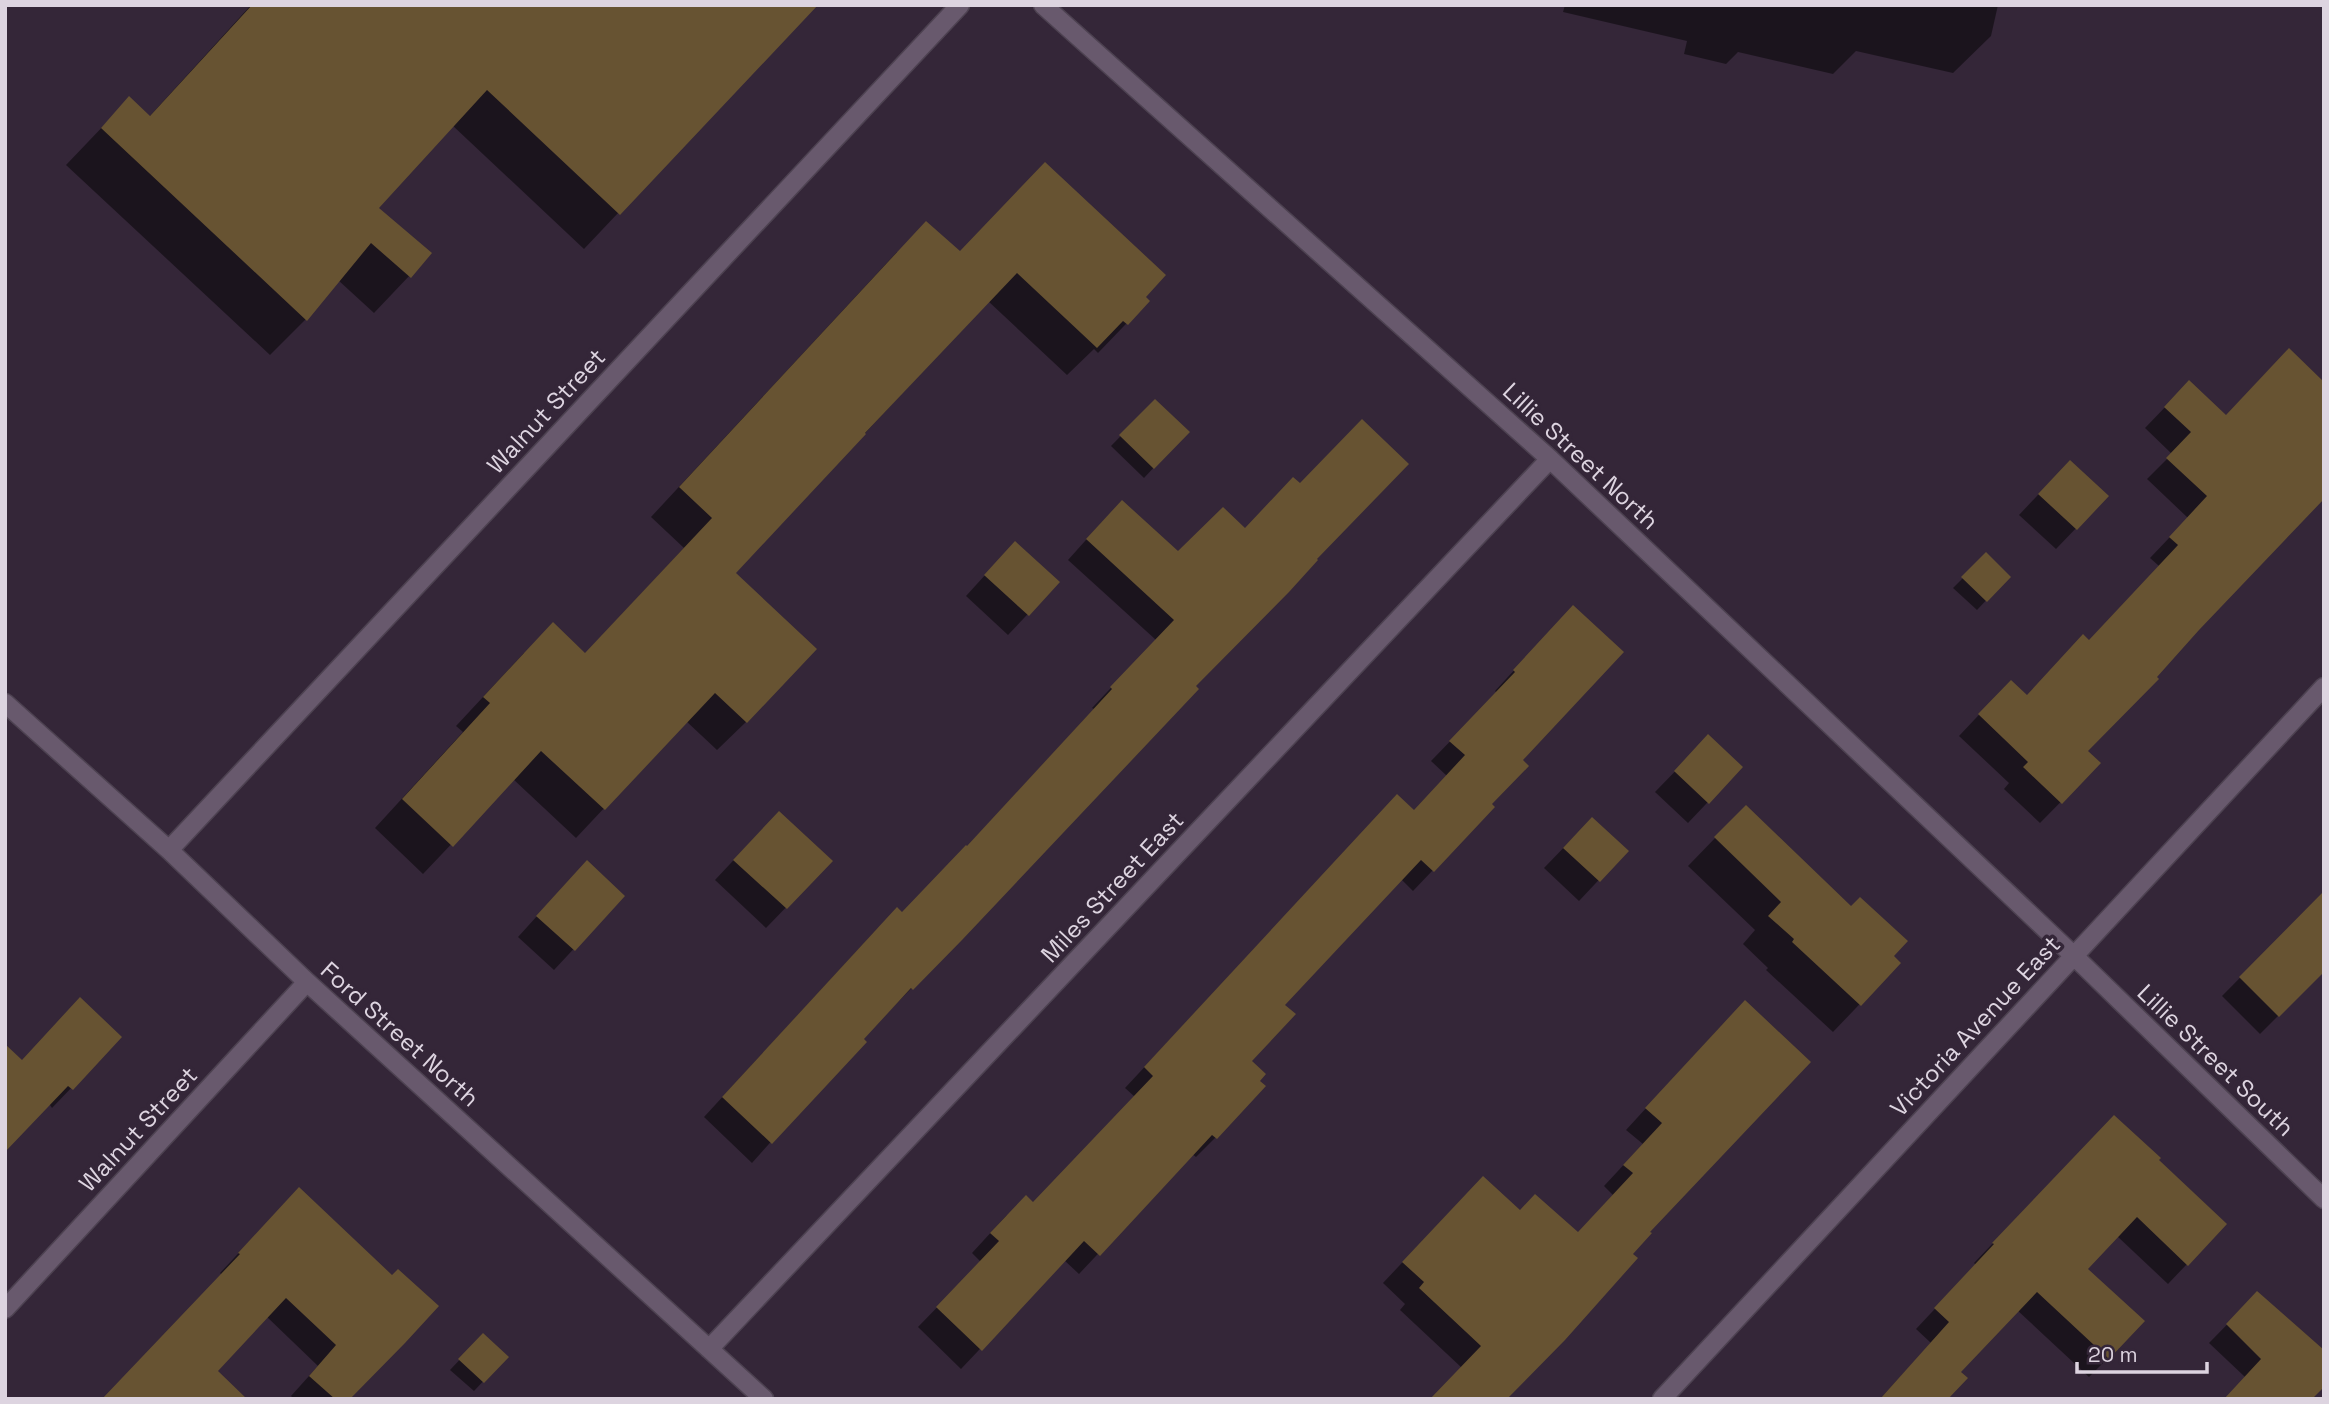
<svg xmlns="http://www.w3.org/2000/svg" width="2329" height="1404" viewBox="0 0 2329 1404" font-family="'Space Grotesk',sans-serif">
	<rect width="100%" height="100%" fill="#342638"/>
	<path fill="#0007" d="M251,5H815L584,249L452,125L376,208L430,254L374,313L338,280L305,320L270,355L66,165L129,99L149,117Z
		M1565,5H1998L1991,36L1953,73L1856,51L1833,74L1738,52L1726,64L1684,54L1687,41L1563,12Z
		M897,252L960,253L1144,297L1148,301L1098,353L1094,349L1067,375L988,301L734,574L814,649L746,722L717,750L686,721L576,838L513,779L423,874L375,828L463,732L456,726L524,653L584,655L684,548L651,517Z
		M2268,371L2086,751L2099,763L2040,823L2004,789L2009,783L1959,736L1991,702L2026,697L2088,642L2159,566L2150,558L2188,518L2147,479L2172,454L2145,428L2169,403L2225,417Z
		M1155,401L1187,432L1144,478L1111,446Z
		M2050,482L2107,496L2056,549L2019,515Z
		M1102,522L1178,554L1194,686L960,939L892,1008L891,1007L752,1163L704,1117L877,929L901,914L966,848L1094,709L1092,708L1156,640L1068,560Z
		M1986,555L2008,577L1977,610L1953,588Z
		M996,563L1058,582L1008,635L966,596Z
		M1554,627L1521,760L1490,804L1493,807L1413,891L1401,879L1283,1005L1250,1061L1258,1081L1215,1138L1196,1157L1192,1154L1079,1274L1064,1260L961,1369L918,1327L981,1262L972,1253L1006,1216L1033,1204L1135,1097L1125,1088L1378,816L1413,812L1447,776L1431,761L1497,693L1495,691Z
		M1689,757L1741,767L1688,823L1655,792Z
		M759,833L830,862L766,928L715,880Z
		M1719,834L1899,963L1833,1032L1766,970L1768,968L1743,944L1755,930L1688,866Z
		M1572,839L1626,851L1579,901L1544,868Z
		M567,883L623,896L554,970L518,937Z
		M2324,893L2278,1016L2260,1034L2222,996Z
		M1724,1023L1648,1232L1462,1368L1400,1310L1405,1304L1383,1283L1462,1199L1520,1212L1578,1233L1613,1195L1604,1186L1643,1144L1626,1130Z
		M120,1037L52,1108L22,1062Z
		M2095,1136L2187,1264L2168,1284L2117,1236L2086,1269L2108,1358L2089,1377L2017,1310L1958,1372L1946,1399H1880L1931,1343L1916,1329L1976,1265L1974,1263Z
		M280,1209L392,1277L348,1399H294L291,1396L318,1366L266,1316L215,1371L222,1275L220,1273Z
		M2257,1294L2310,1399L2245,1377L2209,1343Z
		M483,1335L506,1357L474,1391L450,1370Z"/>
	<path fill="#675332" d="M252,5H818L620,215L487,90L379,208L432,253L411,278L371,243L307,321L101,128L129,96L150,116Z
		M1045,162L1166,275L1146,297L1150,301L1128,325L1123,321L1097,348L1017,273L865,433L866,434L736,573L817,649L747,723L715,693L605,810L541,751L453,847L402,799L490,703L483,697L553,622L585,653L712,518L679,487L926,221L960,251Z
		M2289,348L2324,382V499L2199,630L2157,677L2159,679L2088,751L2101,763L2062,804L2023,767L2028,762L1978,714L2011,680L2027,695L2083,634L2089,640L2178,545L2169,537L2207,496L2166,458L2191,432L2164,407L2189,380L2226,415Z
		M1155,399L1190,432L1154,469L1119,435Z
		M1362,419L1409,464L1317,559L1318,560L1289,592L1196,686L1199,689L962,940L913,990L911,988L864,1039L867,1042L772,1144L722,1097L897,907L902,912L966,845L967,846L1112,689L1110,687L1174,620L1086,539L1122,500L1178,551L1223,507L1245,528L1293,477L1300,483Z
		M2070,460L2109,496L2077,530L2038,494Z
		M1015,541L1060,582L1029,616L984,575Z
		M1986,552L2011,577L1987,602L1961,577Z
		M1573,605L1624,652L1523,760L1529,766L1492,804L1495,807L1434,872L1421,860L1285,1005L1296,1014L1252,1061L1266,1074L1260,1081L1266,1086L1217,1139L1212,1135L1100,1256L1084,1241L982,1351L936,1307L999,1241L990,1233L1026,1195L1033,1202L1153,1076L1144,1067L1397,794L1414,810L1465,755L1449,741L1515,672L1513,670Z
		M1708,734L1743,767L1709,804L1674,771Z
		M1746,805L1851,906L1860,897L1908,941L1894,956L1901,963L1861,1006L1792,942L1794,939L1768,916L1781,902L1714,837Z
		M779,811L833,861L787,909L733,860Z
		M1592,817L1629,851L1600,882L1563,848Z
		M587,860L625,896L575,951L536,916Z
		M2324,891V972L2279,1017L2239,977Z
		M80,997L122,1037L73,1090L68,1086L5,1152V1044L22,1060Z
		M1745,1000L1811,1062L1650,1232L1652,1233L1633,1254L1638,1258L1565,1340L1507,1399H1430L1481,1346L1419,1288L1424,1282L1402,1262L1483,1176L1520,1210L1535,1194L1578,1232L1633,1173L1623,1165L1662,1123L1645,1108Z
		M2114,1115L2161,1158L2159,1160L2227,1224L2188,1266L2137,1217L2088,1269L2145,1321L2109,1359L2037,1292L1961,1372L1968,1378L1948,1399H1880L1949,1322L1934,1308L1994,1244L1992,1243Z
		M299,1187L392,1275L398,1269L439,1306L405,1343L350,1399H335L309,1376L336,1345L286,1298L218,1371L247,1399H102L240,1254L238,1253Z
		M2257,1291L2324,1350V1387L2312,1399H2224L2261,1359L2226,1324Z
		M483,1333L509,1357L484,1383L458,1359Z"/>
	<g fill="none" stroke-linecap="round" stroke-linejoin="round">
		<defs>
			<path id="minor" d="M1043,5L1550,459L2074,956L2324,1199
				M5,703L169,850L307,982L764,1399
				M169,850L960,5
				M5,1309L307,982
				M709,1349L1550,459
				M1662,1399L2324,687"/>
		</defs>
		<use href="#minor" stroke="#4d4251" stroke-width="21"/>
		<use href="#minor" stroke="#68596d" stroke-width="18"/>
	</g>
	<g text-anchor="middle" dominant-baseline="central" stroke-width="7" stroke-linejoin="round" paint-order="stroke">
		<g font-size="24" fill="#ddd4e0" stroke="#342638">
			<text transform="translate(546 411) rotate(-47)">Walnut Street</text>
			<text transform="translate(1581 456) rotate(43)">Lillie Street North</text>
			<text transform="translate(1112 887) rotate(-47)">Miles Street East</text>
			<text transform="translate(1975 1026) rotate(-47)">Victoria Avenue East</text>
			<text transform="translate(400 1034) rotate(42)">Ford Street North</text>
			<text transform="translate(2216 1060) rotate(44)">Lillie Street South</text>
			<text transform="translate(138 1129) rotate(-47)">Walnut Street</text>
		</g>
	</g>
	<rect width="2329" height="1404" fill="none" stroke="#ddd4e0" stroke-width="14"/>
	<path d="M2077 1362v10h130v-10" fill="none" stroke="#ddd4e0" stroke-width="3.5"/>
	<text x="2088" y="1362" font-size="21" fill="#ddd4e0" stroke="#342638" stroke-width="5" paint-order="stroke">20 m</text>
</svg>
